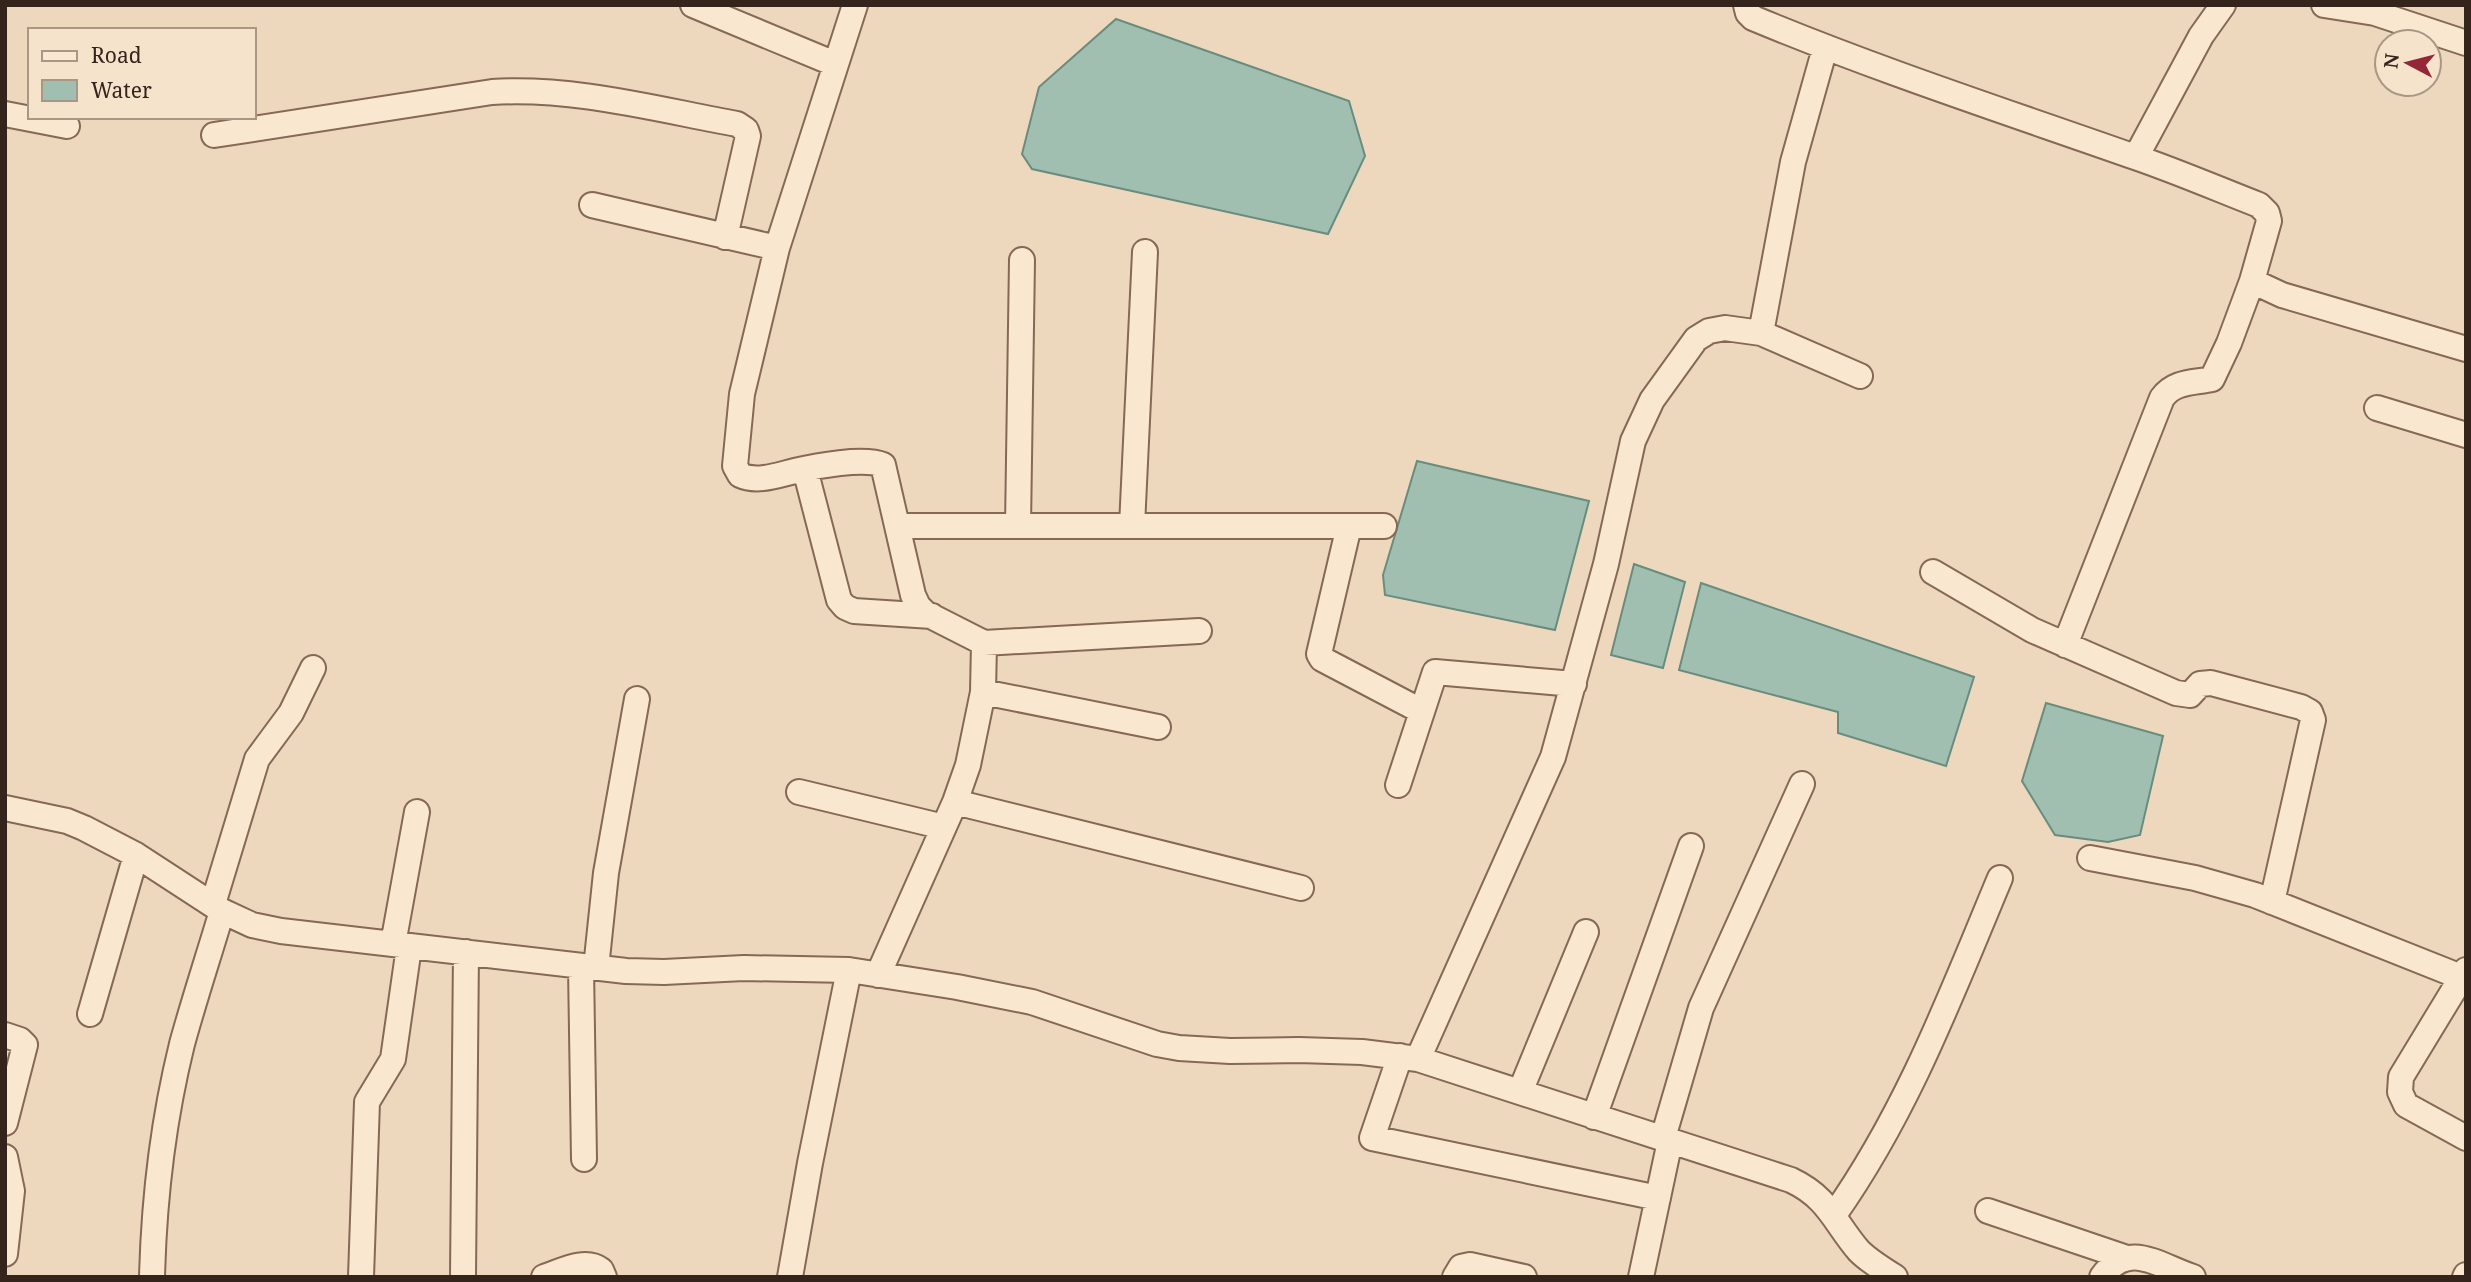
<svg xmlns="http://www.w3.org/2000/svg" width="2471" height="1282" viewBox="0 0 2471 1282" font-family="'Noto Serif',serif">
	<rect width="100%" height="100%" fill="#edd8bd"/>
	<path fill="#a1bfb1" stroke="#688c7e" stroke-width="2" d="M1116,19L1349,101L1365,156L1328,234L1032,169L1022,154L1039,87Z
		M1417,461L1589,501L1555,630L1385,595L1383,575Z
		M1634,564L1685,582L1663,668L1611,655Z
		M1701,583L1974,677L1946,766L1838,733V712L1679,670Z
		M2046,703L2163,736L2140,835L2108,842L2055,835L2022,781Z"/>
	<g fill="none" stroke-linecap="round" stroke-linejoin="round">
		<defs>
			<path id="minor" d="M693,5L835,64
				M855,5L777,248L742,394L735,466L740,475C757,483 778,475 795,471C816,466 864,457 883,465L913,595L918,606L925,613L984,643L983,692L968,765L955,802L878,975
				M1746,5L1748,13L1753,18C1878,70 2007,112 2135,157C2176,171 2218,189 2259,205L2267,213L2269,221L2252,281L2282,295L2466,349
				M2324,5L2375,13L2466,43
				M5,114L67,126
				M214,135L492,92C575,87 655,109 737,124L746,130L748,136L725,237
				M2136,157L2201,36L2223,5
				M592,205L777,248
				M1761,333L1793,162L1825,48
				M2377,408L2466,435
				M805,469L839,600L845,607L854,611L932,616
				M898,526H1384
				M1018,526L1022,260
				M1132,526L1145,252
				M1349,526L1319,654L1322,659L1421,711
				M1933,572L2032,630L2176,693L2190,695L2200,684L2211,683L2301,707L2310,712L2313,720L2272,902
				M984,643L1199,631
				M2065,645L2162,398C2174,381 2193,383 2212,379L2229,343L2252,281
				M983,692L1158,727
				M1398,785L1435,672L1574,684
				M799,792L944,827
				M955,802L1301,888
				M5,808L67,821L84,828L136,855L222,911L252,925L281,931L626,971L664,972L744,968L849,970L957,987L1032,1002L1157,1044L1179,1048L1230,1051L1299,1050L1362,1052L1418,1059L1791,1180C1829,1198 1834,1222 1859,1251C1869,1261 1882,1269 1895,1277
				M2090,858L2195,878L2255,895L2461,977
				M213,904L257,759L291,713L313,668
				M393,944L417,812
				M581,967L584,1159
				M596,968L606,873L637,699
				M2466,970L2401,1077L2400,1092L2406,1105L2466,1138
				M90,1014L136,855
				M5,1035L20,1040L25,1045L5,1123
				M1400,1056L1372,1138L1658,1198
				M1418,1059L1553,757L1606,564L1633,441L1652,400L1696,339L1709,331L1725,328L1761,333L1860,376
				M1520,1092L1586,932
				M1594,1117L1691,846
				M1663,1138L1701,1008L1802,784
				M5,1157L12,1191L5,1254
				M1988,1211L2124,1257
				M1834,1215C1908,1110 1951,995 2000,878
				M152,1277C154,1198 163,1121 182,1044C194,1000 209,955 222,911
				M361,1277L367,1102L393,1059L409,947
				M463,1277L466,952
				M544,1277C562,1271 585,1258 601,1270L604,1277
				M790,1277L810,1163L849,970
				M1455,1277L1461,1267L1470,1265L1524,1277
				M1641,1277L1670,1141
				M2102,1277C2128,1239 2159,1266 2193,1277
				M2465,1277L2466,1275"/>
		</defs>
		<use href="#minor" stroke="#856856" stroke-width="28"/>
		<use href="#minor" stroke="#f9e7d0" stroke-width="24"/>
	</g>
	<rect width="2471" height="1282" fill="none" stroke="#34241b" stroke-width="14"/>
	<rect x="28" y="28" width="228" height="91" fill="#f5e3cc" stroke="#a89785" stroke-width="2"/>
	<rect x="42" y="51" width="35" height="10" fill="#f9e7d0" stroke="#a89785" stroke-width="2"/>
	<text x="91" y="63" font-size="21" fill="#34241b">Road</text>
	<rect x="42" y="80" width="35" height="21" fill="#a1bfb1" stroke="#a89785" stroke-width="2"/>
	<text x="91" y="98" font-size="21" fill="#34241b">Water</text>
	<g transform="translate(2408 63) rotate(277)"><circle r="33" fill="#f5e3cc" stroke="#a89785" stroke-width="2"/>
	<path d="M0-5L12 26L0 18L-12 26Z" fill="#942637"/>
	<text y="-10" font-size="19" font-weight="bold" text-anchor="middle" fill="#34241b">N</text>
	</g>
</svg>
